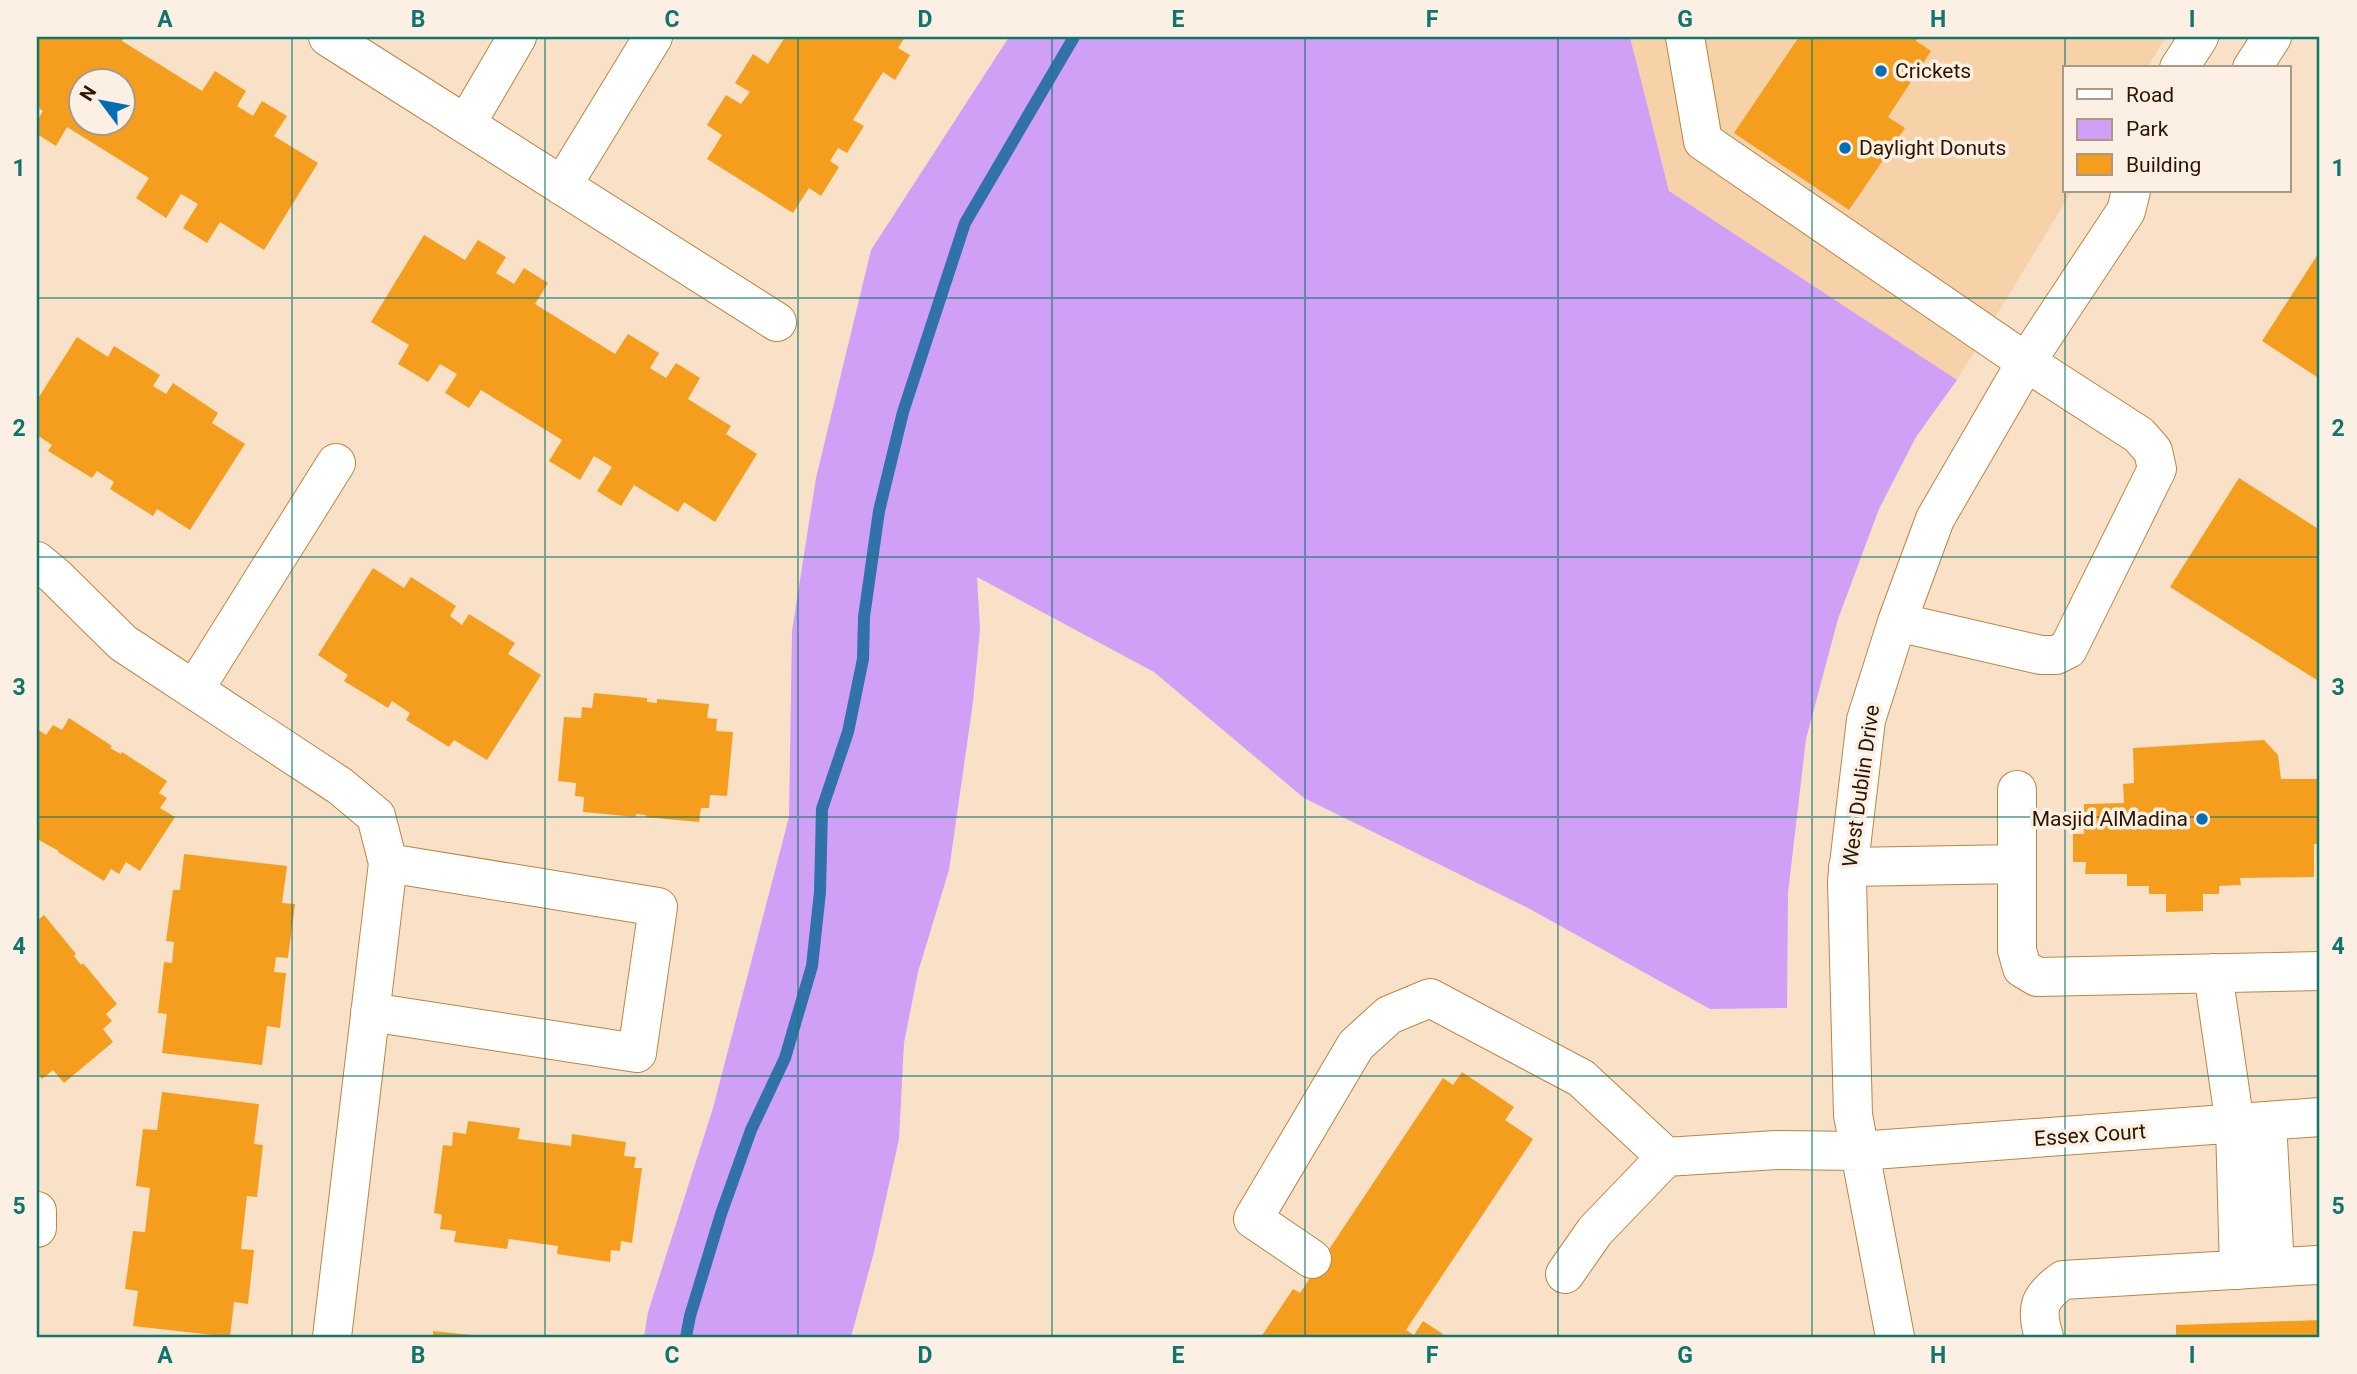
<svg xmlns="http://www.w3.org/2000/svg" width="2357" height="1374" viewBox="0 0 2357 1374" font-family="Roboto,sans-serif">
	<rect width="100%" height="100%" fill="#f9e1c8"/>
	<path fill="#f7d1a7" d="M1630,37H2166L2147,68H2065V191H2072L1957,380L1669,191Z"/>
	<path fill="#d0a0f6" d="M1009,37H1630L1669,191L1957,380L1916,437L1879,509L1838,619L1806,739L1788,893L1787,1008L1710,1009L1528,908L1304,798L1154,672L977,577L980,629L973,702L949,870L918,972L904,1043L899,1139L874,1252L851,1337H644L648,1312L713,1108L789,817L792,631L816,478L871,250Z"/>
	<g fill="none" stroke-linecap="round" stroke-linejoin="round">
		<path stroke="#3172aa" stroke-width="12" d="M686,1337L690,1316L721,1214L751,1130L785,1058L812,966L820,892L822,809L848,732L863,659L864,617L879,511L903,412L965,223L1074,37"/>
	</g>
	<path fill="#f59e1e" fill-rule="evenodd" d="M37,37H125L122,41L202,91L215,71L246,91L237,106L253,116L262,101L287,116L274,136L318,163L264,250L220,222L207,243L183,228L198,204L181,194L166,218L136,198L149,178L67,127L56,146L37,134V121L43,111L37,107ZM80,80H122V122H80Z
		M785,37H905L898,48L910,55L895,80L883,72L853,120L864,126L847,153L838,148L830,161L839,167L821,196L809,188L793,213L707,159L722,135L707,125L726,95L741,104L750,92L735,83L753,54L768,64Z
		M1799,37H1918L1916,41L1931,51L1888,117L1905,128L1849,210L1734,133Z
		M424,235L465,260L478,240L506,257L496,273L514,284L524,268L548,283L535,304L615,354L628,334L659,353L650,368L666,378L676,363L700,378L688,399L731,426L726,434L757,454L715,522L684,502L678,512L634,485L621,506L597,491L612,467L594,456L580,480L549,461L562,440L481,390L469,408L445,393L457,374L440,364L428,382L398,364L409,345L371,322Z
		M2320,251V379L2262,341Z
		M77,337L108,357L114,346L160,375L153,386L166,394L173,383L218,413L212,423L245,444L190,530L157,509L153,516L110,489L114,482L97,471L92,478L48,451L52,445L37,435V400Z
		M2239,478L2320,530V682L2170,587Z
		M373,568L404,588L411,577L456,606L450,616L462,625L469,614L515,643L508,654L541,675L487,760L454,740L449,747L406,720L410,713L392,701L388,708L344,681L348,675L318,655Z
		M594,693L647,698V702L657,703V699L709,704L707,718L717,719L716,731L733,732L727,796L710,795L709,808H701L699,822L645,817L646,815L636,814V817L583,812L584,797L575,796L576,783L558,781L564,717L581,718L582,707L592,708Z
		M69,718L112,746L110,748L121,754L122,752L167,781L159,793L167,798L160,808L175,817L140,871L126,862L119,874L111,869L104,881L58,852L59,851L37,839V729L46,735L53,725L62,730Z
		M2264,740L2278,755L2281,779H2320V844H2314V877L2240,878L2241,885L2219,886V894H2203V911L2166,912V894H2149V886H2127V874H2085L2086,862H2073V834H2084V804L2124,803L2123,784L2134,783L2133,748Z
		M184,854L287,866L282,903L295,904L288,958L276,957L274,972L286,973L280,1028L267,1026L262,1065L162,1053L167,1014L158,1013L164,962L172,963L174,942L166,941L173,890H180Z
		M44,915L76,954L74,956L81,965L83,963L117,1004L106,1014L112,1021L103,1029L113,1042L64,1083L53,1070L42,1079L37,1072V921Z
		M1462,1072L1514,1107L1505,1120L1533,1139L1406,1330L1414,1335L1423,1321L1443,1334L1440,1337H1261L1293,1289L1300,1293L1443,1078L1453,1085Z
		M162,1092L259,1104L254,1144L263,1145L257,1197L247,1196L241,1249L254,1250L248,1304L234,1302L230,1337L133,1326L138,1291L125,1289L133,1231L145,1232L150,1188L136,1186L143,1129L157,1130Z
		M468,1121L520,1128L518,1139L571,1146L572,1134L626,1142L624,1156L636,1157L634,1168H642L632,1243L621,1241L620,1251L611,1250L610,1262L557,1254L558,1246L509,1239L507,1249L454,1242L456,1231L440,1229L442,1215L434,1213L443,1145L452,1146L453,1132L466,1134Z
		M2320,1320V1337H2176V1325Z
		M433,1331L471,1335V1337H433Z"/>
	<g fill="none" stroke-linecap="round" stroke-linejoin="round">
		<defs>
			<path id="minor" d="M328,37L777,322
				M1685,37L1703,141L2026,362L2139,435L2153,451L2157,469L2068,649L2056,655H2041L1897,622
				M2179,68L2199,37
				M2252,68L2272,37
				M466,124L517,37
				M562,186L653,37
				M37,561L55,576L123,643L340,786L376,816L388,863L332,1337
				M194,690L336,463
				M2017,790V950L2022,968L2037,977L2320,971
				M1848,867L2017,864
				M2213,973L2235,1125L2239,1270
				M370,1012L637,1053L658,907L388,863
				M2267,1122L2275,1267
				M37,1211V1228
				M1312,1259L1253,1219L1356,1045L1389,1015L1430,998L1581,1078L1666,1157
				M1565,1274L1595,1231L1666,1157L1776,1150L1859,1151L2320,1117
				M1895,1337L1853,1115L1847,881L1866,720L1897,622L1935,519L2026,362L2126,211L2131,191
				M2044,1337C2035,1308 2039,1297 2063,1280L2317,1265"/>
		</defs>
		<use href="#minor" stroke="#bc8543" stroke-width="40"/>
		<use href="#minor" stroke="#fff" stroke-width="38"/>
	</g>
	<path fill="none" stroke="#0f766e" stroke-width="2" stroke-opacity="0.55" d="M292,37V1337M545,37V1337M798,37V1337M1052,37V1337M1305,37V1337M1558,37V1337M1812,37V1337M2065,37V68M2065,191V1337M37,298H2320M37,557H2320M37,817H2320M37,1076H2320"/>
	<g fill="#046db8" stroke="#fcf0e4" stroke-width="2.5">
		<circle cx="1881" cy="71" r="7"/>
		<circle cx="1845" cy="148" r="7"/>
		<circle cx="2202" cy="819" r="7"/>
	</g>
	<g text-anchor="middle" dominant-baseline="central" stroke-width="7" stroke-linejoin="round" paint-order="stroke">
		<g font-size="21" fill="#2b1600" stroke="#fcf0e4" text-anchor="start">
			<text x="1895" y="71">Crickets</text>
			<text x="1859" y="148">Daylight Donuts</text>
			<text x="2188" y="819" text-anchor="end">Masjid AlMadina</text>
		</g>
		<g font-size="21" fill="#2b1600" stroke="#fcf0e4">
			<text transform="translate(1861 786) rotate(-82)">West Dublin Drive</text>
			<text transform="translate(2090 1135) rotate(-4)">Essex Court</text>
		</g>
	</g>
	<rect width="2357" height="1374" fill="none" stroke="#fcf0e4" stroke-width="77"/>
	<rect x="2063" y="66" width="228" height="126" fill="#fcf0e4" stroke="#a89989" stroke-width="2"/>
	<rect x="2077" y="89" width="35" height="10" fill="#ffffff" stroke="#a89989" stroke-width="2"/>
	<text x="2126" y="102" font-size="21" fill="#2b1600">Road</text>
	<rect x="2077" y="119" width="35" height="21" fill="#d0a0f6" stroke="#a89989" stroke-width="2"/>
	<text x="2126" y="136" font-size="21" fill="#2b1600">Park</text>
	<rect x="2077" y="154" width="35" height="21" fill="#f59e1e" stroke="#a89989" stroke-width="2"/>
	<text x="2126" y="172" font-size="21" fill="#2b1600">Building</text>
	<g transform="translate(102 102) rotate(302)"><circle r="33" fill="#fcf0e4" stroke="#a89989" stroke-width="2"/>
	<path d="M0-5L12 26L0 18L-12 26Z" fill="#046db8"/>
	<text y="-10" font-size="19" font-weight="bold" text-anchor="middle" fill="#2b1600">N</text>
	</g>
	<rect x="38" y="38" width="2280" height="1298" fill="none" stroke="#0f766e" stroke-width="2.5"/>
	<g font-size="23" text-anchor="middle" font-weight="bold" fill="#0f766e">
		<text x="165" y="27">A</text>
		<text x="418" y="27">B</text>
		<text x="672" y="27">C</text>
		<text x="925" y="27">D</text>
		<text x="1178" y="27">E</text>
		<text x="1432" y="27">F</text>
		<text x="1685" y="27">G</text>
		<text x="1938" y="27">H</text>
		<text x="2192" y="27">I</text>
		<text x="19" y="176">1</text>
		<text x="2338" y="176">1</text>
		<text x="19" y="436">2</text>
		<text x="2338" y="436">2</text>
		<text x="19" y="695">3</text>
		<text x="2338" y="695">3</text>
		<text x="19" y="954">4</text>
		<text x="2338" y="954">4</text>
		<text x="19" y="1214">5</text>
		<text x="2338" y="1214">5</text>
		<text x="165" y="1363">A</text>
		<text x="418" y="1363">B</text>
		<text x="672" y="1363">C</text>
		<text x="925" y="1363">D</text>
		<text x="1178" y="1363">E</text>
		<text x="1432" y="1363">F</text>
		<text x="1685" y="1363">G</text>
		<text x="1938" y="1363">H</text>
		<text x="2192" y="1363">I</text>
	</g>
</svg>
